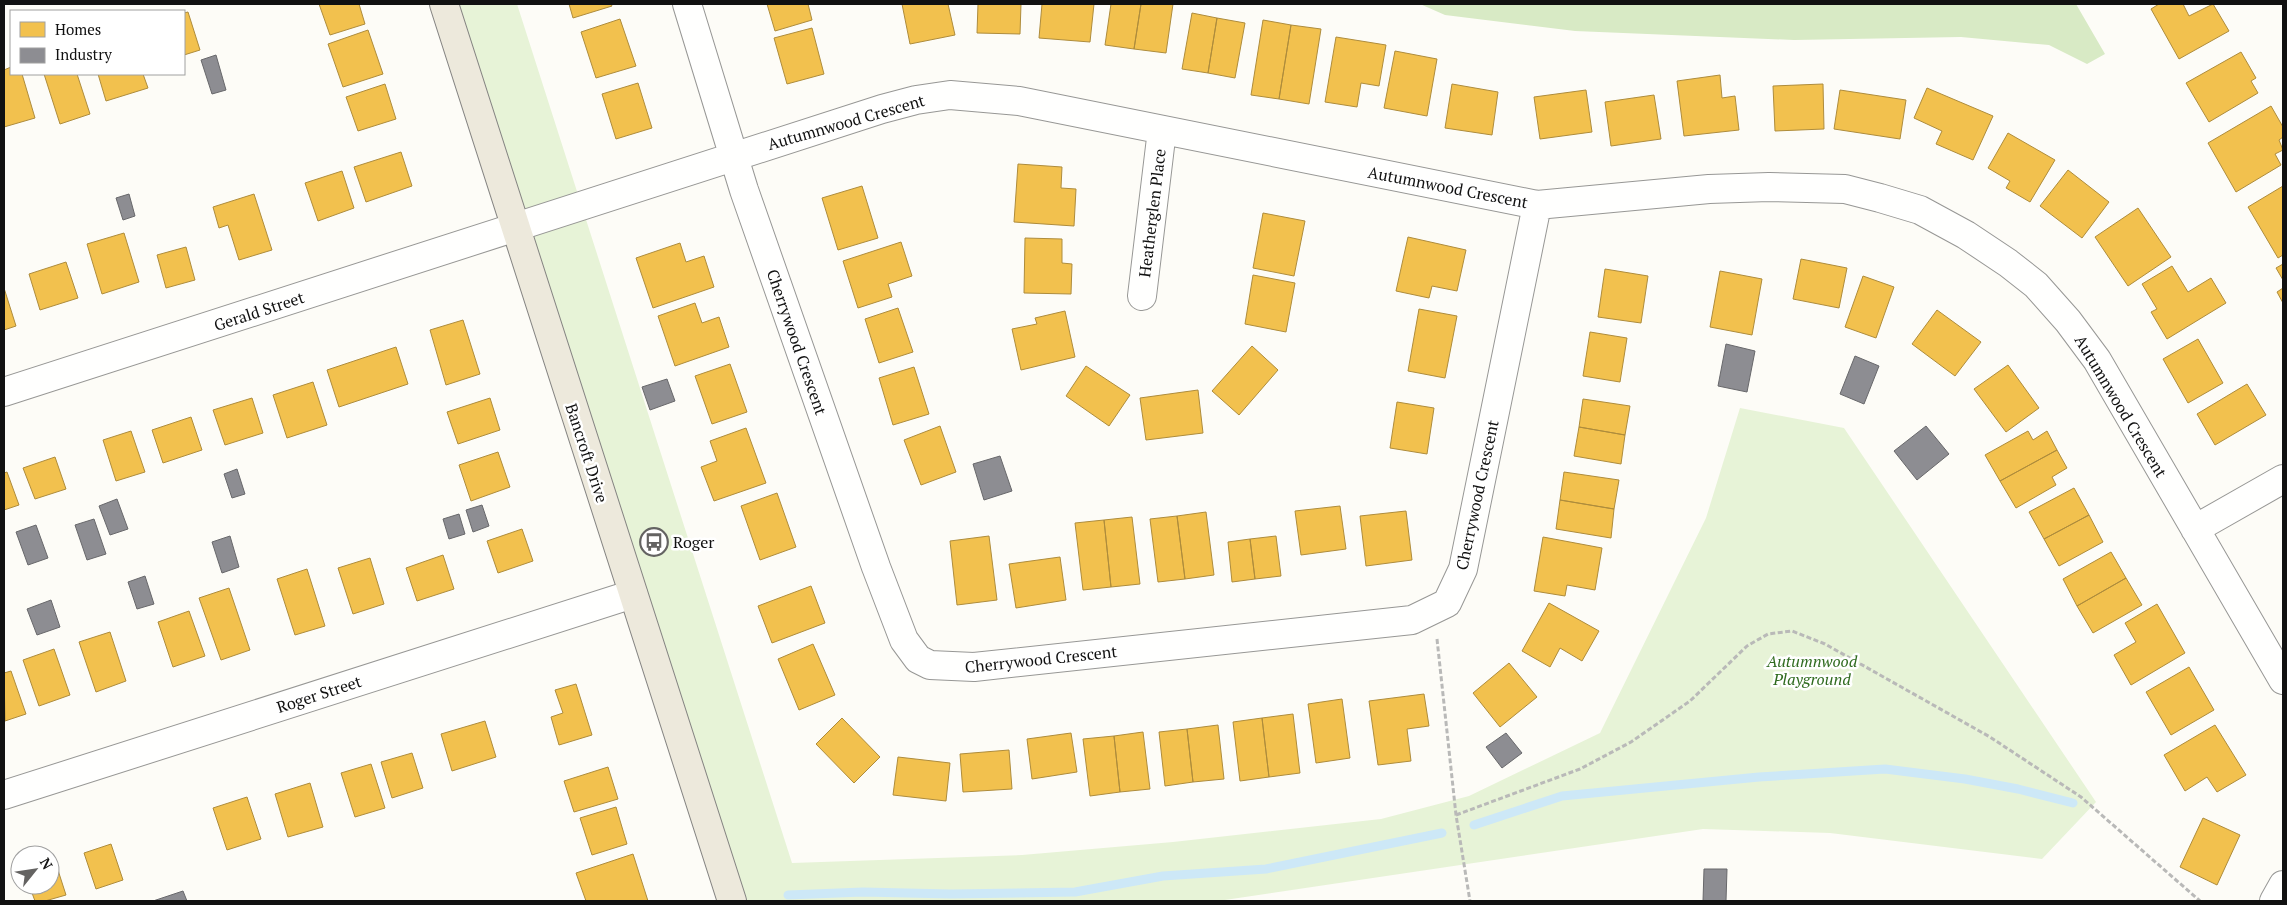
<svg xmlns="http://www.w3.org/2000/svg" width="2287" height="905" viewBox="0 0 2287 905" font-family="'PT Serif',serif">
	<rect width="100%" height="100%" fill="#fdfcf7"/>
	<path fill="#e7f3d7" d="M447,4H517L792,863L1022,855L1173,842L1381,819L1469,796L1600,733L1706,518L1740,408L1844,428L2096,802L2042,859L1830,833L1703,829L1218,901H735Z"/>
	<path fill="#d8eac5" d="M1420,4H2076L2105,54L2087,64L2049,45L1961,37L1794,40L1575,31L1445,15Z"/>
	<path fill="#f2c14e" stroke="#ae8c3c" d="M319,4H359L365,24L330,35Z
		M569,4H611L612,6L573,18Z
		M767,4H808L812,20L775,31Z
		M902,4H948L955,35L910,44Z
		M978,4H1021L1020,34L977,33Z
		M1042,4H1094L1090,42L1039,38Z
		M1111,4H1141L1134,49L1105,45Z
		M1141,4H1173L1166,53L1134,49Z
		M2159,4H2183L2189,16L2213,4L2229,31L2179,59L2151,9Z
		M188,12L200,50L184,55V13Z
		M1192,13L1217,18L1208,73L1182,69Z
		M1217,18L1245,23L1235,78L1208,73Z
		M620,19L636,66L596,78L581,32Z
		M1263,20L1291,25L1279,99L1251,95Z
		M1291,25L1321,29L1309,104L1279,99Z
		M812,28L824,74L787,84L774,38Z
		M368,30L383,74L343,87L328,44Z
		M1336,37L1386,45L1379,86L1361,83L1357,107L1325,102Z
		M1395,51L1437,59L1427,116L1384,108Z
		M2241,52L2256,78L2251,81L2258,93L2209,122L2186,83Z
		M11,67V74H22L35,118L4,127V70Z
		M44,74H77L90,114L60,124Z
		M98,74H143L148,88L106,101Z
		M1720,75L1722,98L1735,96L1739,130L1684,136L1677,81Z
		M638,83L652,128L616,139L602,94Z
		M385,84L396,119L358,131L346,97Z
		M1452,84L1498,92L1492,135L1445,128Z
		M1823,84L1824,129L1775,131L1773,86Z
		M1927,88L1993,116L1973,160L1936,144L1942,131L1914,118Z
		M1586,90L1592,132L1540,139L1534,97Z
		M1840,90L1906,100L1900,139L1834,129Z
		M1654,95L1661,139L1611,146L1605,102Z
		M2271,106L2283,127V137L2279,140L2283,150L2275,154L2281,165L2236,192L2208,143Z
		M2008,133L2055,160L2030,202L2006,188L2010,181L1988,168Z
		M401,152L412,186L366,202L354,167Z
		M1018,164L1062,167L1061,188L1076,189L1074,226L1014,222Z
		M2068,170L2109,202L2082,238L2040,206Z
		M342,171L354,208L318,221L305,183Z
		M862,186L878,238L838,250L822,198Z
		M2283,186V255L2278,258L2248,207Z
		M254,194L272,250L239,260L228,225L219,228L213,207Z
		M2138,208L2171,257L2128,286L2095,237Z
		M1263,213L1305,221L1294,276L1253,268Z
		M124,233L139,282L102,294L87,244Z
		M1408,237L1466,250L1457,291L1432,286L1429,298L1396,291Z
		M1025,238L1062,239V263L1072,264L1071,294L1024,293Z
		M901,242L912,276L888,284L892,297L858,308L843,261Z
		M680,243L686,262L704,256L714,287L653,308L636,258Z
		M186,247L195,280L166,288L157,255Z
		M1801,259L1847,268L1839,308L1793,299Z
		M66,262L78,298L40,310L29,274Z
		M2283,264V280L2276,268Z
		M2172,266L2188,292L2211,278L2226,303L2167,339L2151,312L2157,309L2142,284Z
		M1605,269L1648,276L1641,323L1598,317Z
		M1720,271L1762,279L1752,335L1710,327Z
		M1253,275L1295,283L1286,332L1245,324Z
		M1863,276L1894,287L1876,338L1845,327Z
		M4,288L16,326L4,330Z
		M2283,288V303L2277,292Z
		M695,303L702,323L719,317L729,347L675,366L658,316Z
		M898,308L913,352L879,363L865,319Z
		M1419,309L1457,316L1445,378L1408,371Z
		M1937,310L1981,342L1955,376L1912,344Z
		M1065,311L1075,357L1021,370L1012,329L1037,324L1035,318Z
		M463,320L480,374L446,385L430,330Z
		M1590,332L1627,338L1620,382L1583,376Z
		M2198,339L2223,383L2188,403L2163,359Z
		M1252,346L1278,370L1239,415L1212,391Z
		M396,347L408,384L339,407L327,370Z
		M730,364L747,412L712,424L695,376Z
		M2008,365L2039,408L2006,432L1974,389Z
		M1086,366L1130,395L1109,426L1066,396Z
		M914,367L929,414L893,425L879,378Z
		M313,382L327,425L287,438L273,395Z
		M2247,384L2266,415L2215,445L2197,414Z
		M1198,390L1203,433L1146,440L1140,398Z
		M252,398L263,433L225,445L213,410Z
		M490,398L500,430L458,444L447,412Z
		M1583,399L1630,406L1625,435L1579,427Z
		M1397,402L1434,408L1427,454L1390,448Z
		M191,417L202,450L163,463L152,430Z
		M940,426L956,472L921,485L904,440Z
		M1579,427L1625,435L1621,464L1574,456Z
		M746,428L766,483L714,501L701,467L717,461L710,441Z
		M131,431L145,472L116,481L103,440Z
		M2028,431L2033,440L2047,431L2057,450L2000,481L1985,455Z
		M2057,450L2067,468L2052,477L2056,485L2016,508L2000,481Z
		M498,452L510,487L471,501L459,465Z
		M55,457L66,489L35,499L23,468Z
		M7,472L19,505L4,510V473Z
		M1564,472L1619,480L1614,509L1560,500Z
		M2074,488L2089,515L2044,539L2029,512Z
		M777,493L796,547L760,560L741,506Z
		M1560,500L1614,509L1611,538L1556,529Z
		M1340,506L1346,549L1301,555L1295,511Z
		M1406,511L1412,560L1366,566L1360,516Z
		M1206,512L1214,575L1185,579L1177,516Z
		M2089,515L2103,542L2059,566L2044,539Z
		M1177,516L1185,579L1158,582L1150,519Z
		M1132,517L1140,584L1111,587L1104,520Z
		M1104,520L1111,587L1083,590L1075,523Z
		M522,529L533,561L498,573L487,541Z
		M989,536L997,600L957,605L950,541Z
		M1276,536L1281,576L1255,579L1250,539Z
		M1543,537L1602,548L1595,590L1567,585L1565,596L1534,591Z
		M1250,539L1255,579L1232,582L1228,542Z
		M2111,552L2126,578L2077,606L2063,579Z
		M443,555L454,589L417,601L406,568Z
		M1060,557L1066,600L1016,608L1009,564Z
		M370,558L384,604L353,614L338,568Z
		M307,569L325,626L295,635L277,579Z
		M2126,578L2142,605L2093,633L2077,606Z
		M811,586L825,623L772,643L758,606Z
		M229,588L250,650L221,660L199,598Z
		M1549,603L1599,631L1582,661L1560,648L1550,667L1522,651Z
		M2157,604L2185,653L2131,685L2114,655L2136,642L2125,623Z
		M189,611L205,656L173,667L158,622Z
		M110,632L126,681L96,692L79,642Z
		M813,644L835,695L799,710L778,659Z
		M54,649L70,695L39,706L23,660Z
		M1509,663L1537,697L1500,727L1473,693Z
		M2189,667L2214,710L2171,735L2146,692Z
		M11,671L26,714L5,721L4,673Z
		M576,684L592,735L559,745L551,717L563,713L555,690Z
		M1424,694L1429,726L1407,729L1411,761L1378,765L1369,701Z
		M1342,699L1350,758L1316,763L1308,704Z
		M1293,714L1300,773L1269,777L1262,718Z
		M842,718L880,757L854,783L816,744Z
		M1262,718L1269,777L1240,781L1233,722Z
		M485,721L496,757L452,771L441,734Z
		M1218,725L1224,779L1193,782L1187,729Z
		M2215,725L2246,775L2217,792L2207,777L2185,791L2164,755Z
		M1187,729L1193,782L1165,786L1159,732Z
		M1143,732L1150,789L1120,792L1114,736Z
		M1071,733L1077,772L1032,779L1027,739Z
		M1114,736L1120,792L1090,796L1083,739Z
		M1009,750L1012,789L963,792L960,754Z
		M412,753L423,788L392,798L381,762Z
		M898,757L950,763L946,801L893,795Z
		M371,764L385,808L355,817L341,773Z
		M608,767L618,799L574,812L564,781Z
		M310,783L323,827L288,837L275,794Z
		M247,797L261,839L227,850L213,808Z
		M616,807L627,844L592,855L580,818Z
		M2203,818L2240,835L2217,885L2180,867Z
		M111,844L123,880L96,889L84,853Z
		M633,854L648,901H586L576,873Z
		M56,864L66,895L45,901H35L29,885H50V866Z"/>
	<path fill="#8d8d92" stroke="#68686b" d="M216,55L226,90L212,94L201,60Z
		M129,194L135,216L123,220L116,198Z
		M1726,344L1755,351L1747,392L1718,386Z
		M1855,356L1879,366L1864,404L1840,394Z
		M667,379L675,401L650,410L642,387Z
		M1926,426L1949,454L1917,480L1894,451Z
		M1000,456L1012,491L984,500L973,464Z
		M237,469L245,494L232,498L224,474Z
		M117,499L128,529L110,535L99,506Z
		M482,505L489,526L473,532L466,510Z
		M459,514L465,534L449,539L443,519Z
		M94,519L106,554L87,560L75,525Z
		M36,525L48,558L28,565L16,532Z
		M230,536L239,567L222,573L212,542Z
		M145,576L154,604L137,609L128,582Z
		M51,600L60,627L37,635L27,609Z
		M1506,733L1522,753L1502,768L1486,747Z
		M1704,869H1727L1726,901H1703Z
		M183,891L187,901H153Z"/>
	<g fill="none" stroke-linecap="round" stroke-linejoin="round">
		<path stroke="#cde8f7" stroke-width="9" d="M1474,825L1562,796L1759,777L1885,769L1965,779L2018,789L2073,803
			M788,895L863,892L951,894L1075,892L1163,876L1266,869L1442,833"/>
		<defs>
			<path id="minor" d="M687,4L744,190L876,567L904,640L918,659L930,665L974,667L1412,620L1447,603L1463,569L1537,205
				M1142,296L1162,130
				M4,392L882,109L916,100L950,95L1019,101L1537,205L1709,189L1769,187L1845,189L1880,198L1920,210L1966,235L2008,263L2036,285L2068,321L2097,360L2283,680
				M2195,529L2283,479
				M4,795L633,594
				M2274,901L2283,885"/>
			<path id="major" d="M444,4L732,901"/>
		</defs>
		<use href="#minor" stroke="#979795" stroke-width="30"/>
		<use href="#major" stroke="#858482" stroke-width="30"/>
		<path stroke="#b9b9b8" stroke-width="3" stroke-dasharray="5 2.5" stroke-linecap="butt" d="M1437,639L1456,815L1470,901
			M1456,815L1580,769L1631,742L1690,701L1747,646L1768,634L1792,631L1825,644L1990,737L2081,797L2200,901"/>
		<use href="#minor" stroke="#fffffe" stroke-width="28"/>
		<use href="#major" stroke="#ede9dc" stroke-width="28"/>
	</g>
	<defs>
		<symbol id="bus-ring" viewBox="-11 -11 22 22"><circle r="9.5" fill="#fff" stroke="#646362" stroke-width="1.5"/><path d="M-5-6H5V4H4V6H2V4H-2V6H-4V4H-5ZM-3.5-4V0h7V-4ZM-3.5 1.2v1.5H-2V1.2ZM2 1.2v1.5H3.5V1.2Z" fill="#646362"/></symbol>
	</defs>
	<g fill-rule="evenodd">
		<use href="#bus-ring" x="638" y="526" width="32" height="32"/>
	</g>
	<g text-anchor="middle" dominant-baseline="central" stroke-width="5" stroke-linejoin="round" paint-order="stroke">
		<g font-size="16" fill="#111" stroke="#fff">
			<text transform="translate(846 122) rotate(-16)">Autumnwood Crescent</text>
			<text transform="translate(1448 187) rotate(11)">Autumnwood Crescent</text>
			<text transform="translate(1152 213) rotate(-83)">Heatherglen Place</text>
			<text transform="translate(259 311) rotate(-18)">Gerald Street</text>
			<text transform="translate(797 342) rotate(71)">Cherrywood Crescent</text>
			<text transform="translate(2121 406) rotate(59)">Autumnwood Crescent</text>
			<text transform="translate(587 453) rotate(72)">Bancroft Drive</text>
			<text transform="translate(1477 495) rotate(-78)">Cherrywood Crescent</text>
			<text transform="translate(1041 659) rotate(-6)">Cherrywood Crescent</text>
			<text transform="translate(319 694) rotate(-18)">Roger Street</text>
		</g>
		<g font-size="16" fill="#111" stroke="#fff" text-anchor="start">
			<text x="673" y="542">Roger</text>
		</g>
		<g font-size="16" font-style="italic" fill="#2f6b1f" stroke="#fff">
			<text x="1812" y="661">Autumnwood<tspan x="1812" dy="18">Playground</tspan></text>
		</g>
	</g>
	<rect width="2287" height="905" fill="none" stroke="#111111" stroke-width="10"/>
	<rect x="10" y="10" width="175" height="65" fill="#ffffff" stroke="#a0a0a0"/>
	<rect x="20" y="22" width="25" height="15" fill="#f2c14e" stroke="#a0a0a0"/>
	<text x="55" y="35" font-size="15" fill="#111111">Homes</text>
	<rect x="20" y="48" width="25" height="15" fill="#8d8d92" stroke="#a0a0a0"/>
	<text x="55" y="60" font-size="15" fill="#111111">Industry</text>
	<g transform="translate(35 870) rotate(60)"><circle r="24" fill="#ffffff" stroke="#a0a0a0"/>
	<path d="M0-4L9 19L0 12L-9 19Z" fill="#646362"/>
	<text y="-8" font-size="14" font-weight="bold" text-anchor="middle" fill="#111111">N</text>
	</g>
</svg>
